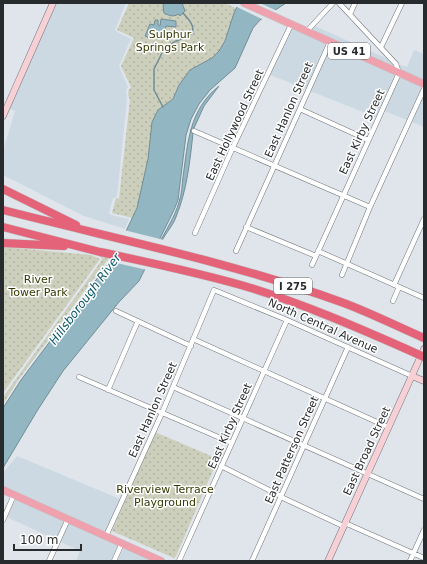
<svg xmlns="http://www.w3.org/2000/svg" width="427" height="564" viewBox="0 0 427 564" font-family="'DejaVu Sans',sans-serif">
	<defs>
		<pattern id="park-dots" width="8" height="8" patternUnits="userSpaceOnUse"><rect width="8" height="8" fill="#cccfbb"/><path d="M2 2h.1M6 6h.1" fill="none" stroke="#afb2a1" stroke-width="1.8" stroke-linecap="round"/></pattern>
	</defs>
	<rect width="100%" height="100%" fill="#dfe5eb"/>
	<path fill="#ccd9e2" d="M56,3H126L115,30L117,32L131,39L119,66L128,87L126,90L127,99L117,197L113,198L109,213L111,215L129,219L125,229L84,216L3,175V151L15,111L9,108Z
		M315,26L388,59L395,69L310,31Z
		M293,28L326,43L306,89L270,75Z
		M331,46L395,74L376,117L310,91Z
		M414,50L424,54V81L401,71L398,64L407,67Z
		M400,76L422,86L407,120L384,111Z
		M424,95V127L412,122Z
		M17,456L120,499L105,533L3,488V473Z
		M16,498L64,520L56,540L7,517Z
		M69,522L119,544L112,561H76L80,551L61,542Z
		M124,547L156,561H117Z"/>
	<path fill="url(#park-dots)" d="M129,3H224L236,8L225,41L219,51L212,58L190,70L179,85L173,99L158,110C151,145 147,184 133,218L112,213L116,198L119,199L130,99C127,95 128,91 131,87L121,66L134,38L117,30Z
		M3,247L91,255L100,259L3,393Z
		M100,257L109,258L19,379L3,404V397L102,260V258Z
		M155,432L218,459L176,556L174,558L112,531Z"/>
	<path fill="#92b7c3" stroke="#728d96" d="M164,3H182L185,11L180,16L179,14C173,17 170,16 164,13L163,6Z
		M239,3H286L260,20L253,28L235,68L210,90L199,104L191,119L186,135L178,200L174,210L139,281L119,302L63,371L37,411L3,468V408L21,380L108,264L118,248L137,208L148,159L152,122L158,110L173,99L179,85L190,70L212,58L219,51L225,41L234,13Z
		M161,19L176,21V27L166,26L164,33L157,34L151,39L145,36L150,24L154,25L155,20H158V25L160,26Z
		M219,86L204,106L194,128H192L190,131L193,133C190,161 187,190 176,217C172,228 163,235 160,246H158C165,231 175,217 179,202C182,194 182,185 183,177C188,142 189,110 219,86Z"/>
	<path fill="#dfe5eb" d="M237,3H260L277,11L264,20L235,6Z
		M124,230L164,240L162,248H157L147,270L108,261L116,247Z"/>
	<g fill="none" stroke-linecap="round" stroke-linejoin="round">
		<path stroke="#728d96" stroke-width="1.5" d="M163,107L154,90V69L164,49L174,42L192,34C195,25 189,20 183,13"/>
		<defs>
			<path id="street" d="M350,14L355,3
				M306,32L333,3
				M381,47L402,3
				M300,109L368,140
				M194,131L370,207
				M246,227L316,256
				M195,233L233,147L291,25
				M236,251L330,42
				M318,251L424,298
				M312,265L399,73L396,64L339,3
				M342,275L370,207L424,89
				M394,285L424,219
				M393,301L399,287
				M116,311L191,346
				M193,339L388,427
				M79,377L232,443
				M173,387L424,499
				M108,390L138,321
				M221,466L281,496
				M281,497L343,526
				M3,520L14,495
				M345,523L424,558
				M106,536L162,413L214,290L287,320L412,376
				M49,561L68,519
				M114,561L122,543
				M179,561L287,320
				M252,561L348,347
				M410,561L424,530"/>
			<path id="secondary" d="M3,116L53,3
				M412,376L424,381
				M328,561L424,349"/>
			<path id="primary" d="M244,3L424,84
				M3,490L161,561"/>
			<path id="highway" d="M3,189L76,225
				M3,210C116,239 231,262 341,302C369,312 396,326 424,338
				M3,227C35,235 68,244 100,252C151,263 201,273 251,288C303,304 354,326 404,348
				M3,243L64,246"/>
		</defs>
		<use href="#street" stroke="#70767a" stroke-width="5.5"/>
		<use href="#secondary" stroke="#70767a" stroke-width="7"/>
		<use href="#primary" stroke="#c3c4c4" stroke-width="8"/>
		<use href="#highway" stroke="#c3c4c4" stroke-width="9"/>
		<use href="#street" stroke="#fff" stroke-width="4.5"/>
		<use href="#secondary" stroke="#f7d0d6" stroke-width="6"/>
		<use href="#primary" stroke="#efa1ae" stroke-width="7"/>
		<use href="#highway" stroke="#e46378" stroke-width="8"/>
		<defs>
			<path id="highway-bridge" d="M404,348L424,357"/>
		</defs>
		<use href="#highway-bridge" stroke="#c3c4c4" stroke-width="9" stroke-linecap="butt"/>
		<use href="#highway-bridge" stroke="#e46378" stroke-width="8"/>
	</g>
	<g text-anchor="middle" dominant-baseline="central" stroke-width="3" stroke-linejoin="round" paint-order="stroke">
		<g fill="#fff" stroke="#686b6c" stroke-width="1">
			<rect x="328" y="43" width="42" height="16" rx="3"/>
			<rect x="274" y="278" width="38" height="16" rx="3"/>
		</g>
		<g font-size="10" font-weight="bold" fill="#282b2d">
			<text x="349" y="51">US 41</text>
			<text x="293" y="286">I 275</text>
		</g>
		<g font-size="11" fill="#363a02" stroke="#fff">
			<text x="170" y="34">Sulphur<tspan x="170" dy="13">Springs Park</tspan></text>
			<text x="38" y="279">River<tspan x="38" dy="13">Tower Park</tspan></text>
			<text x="165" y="489">Riverview Terrace<tspan x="165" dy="13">Playground</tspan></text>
		</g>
		<g font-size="11" fill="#282b2d" stroke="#fff">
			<text transform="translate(289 110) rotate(-66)">East Hanlon Street</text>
			<text transform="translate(235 125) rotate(-65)">East Hollywood Street</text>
			<text transform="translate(362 132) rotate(-65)">East Kirby Street</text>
			<text transform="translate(323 326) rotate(24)">North Central Avenue</text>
			<text transform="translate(153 410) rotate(-66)">East Hanlon Street</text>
			<text transform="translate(230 426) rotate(-66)">East Kirby Street</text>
			<text transform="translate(292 450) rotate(-66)">East Patterson Street</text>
			<text transform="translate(367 451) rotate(-65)">East Broad Street</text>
		</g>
		<g font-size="12" font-style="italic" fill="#0a5669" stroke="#fff">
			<text transform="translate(85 299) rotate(-53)">Hillsborough River</text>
		</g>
	</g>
	<rect width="427" height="564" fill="none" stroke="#282b2d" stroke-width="8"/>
	<path d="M14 544v6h67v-6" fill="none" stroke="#282b2d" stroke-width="2"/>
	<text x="20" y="544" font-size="12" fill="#282b2d" stroke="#ffffff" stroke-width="3" paint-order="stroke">100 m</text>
</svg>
